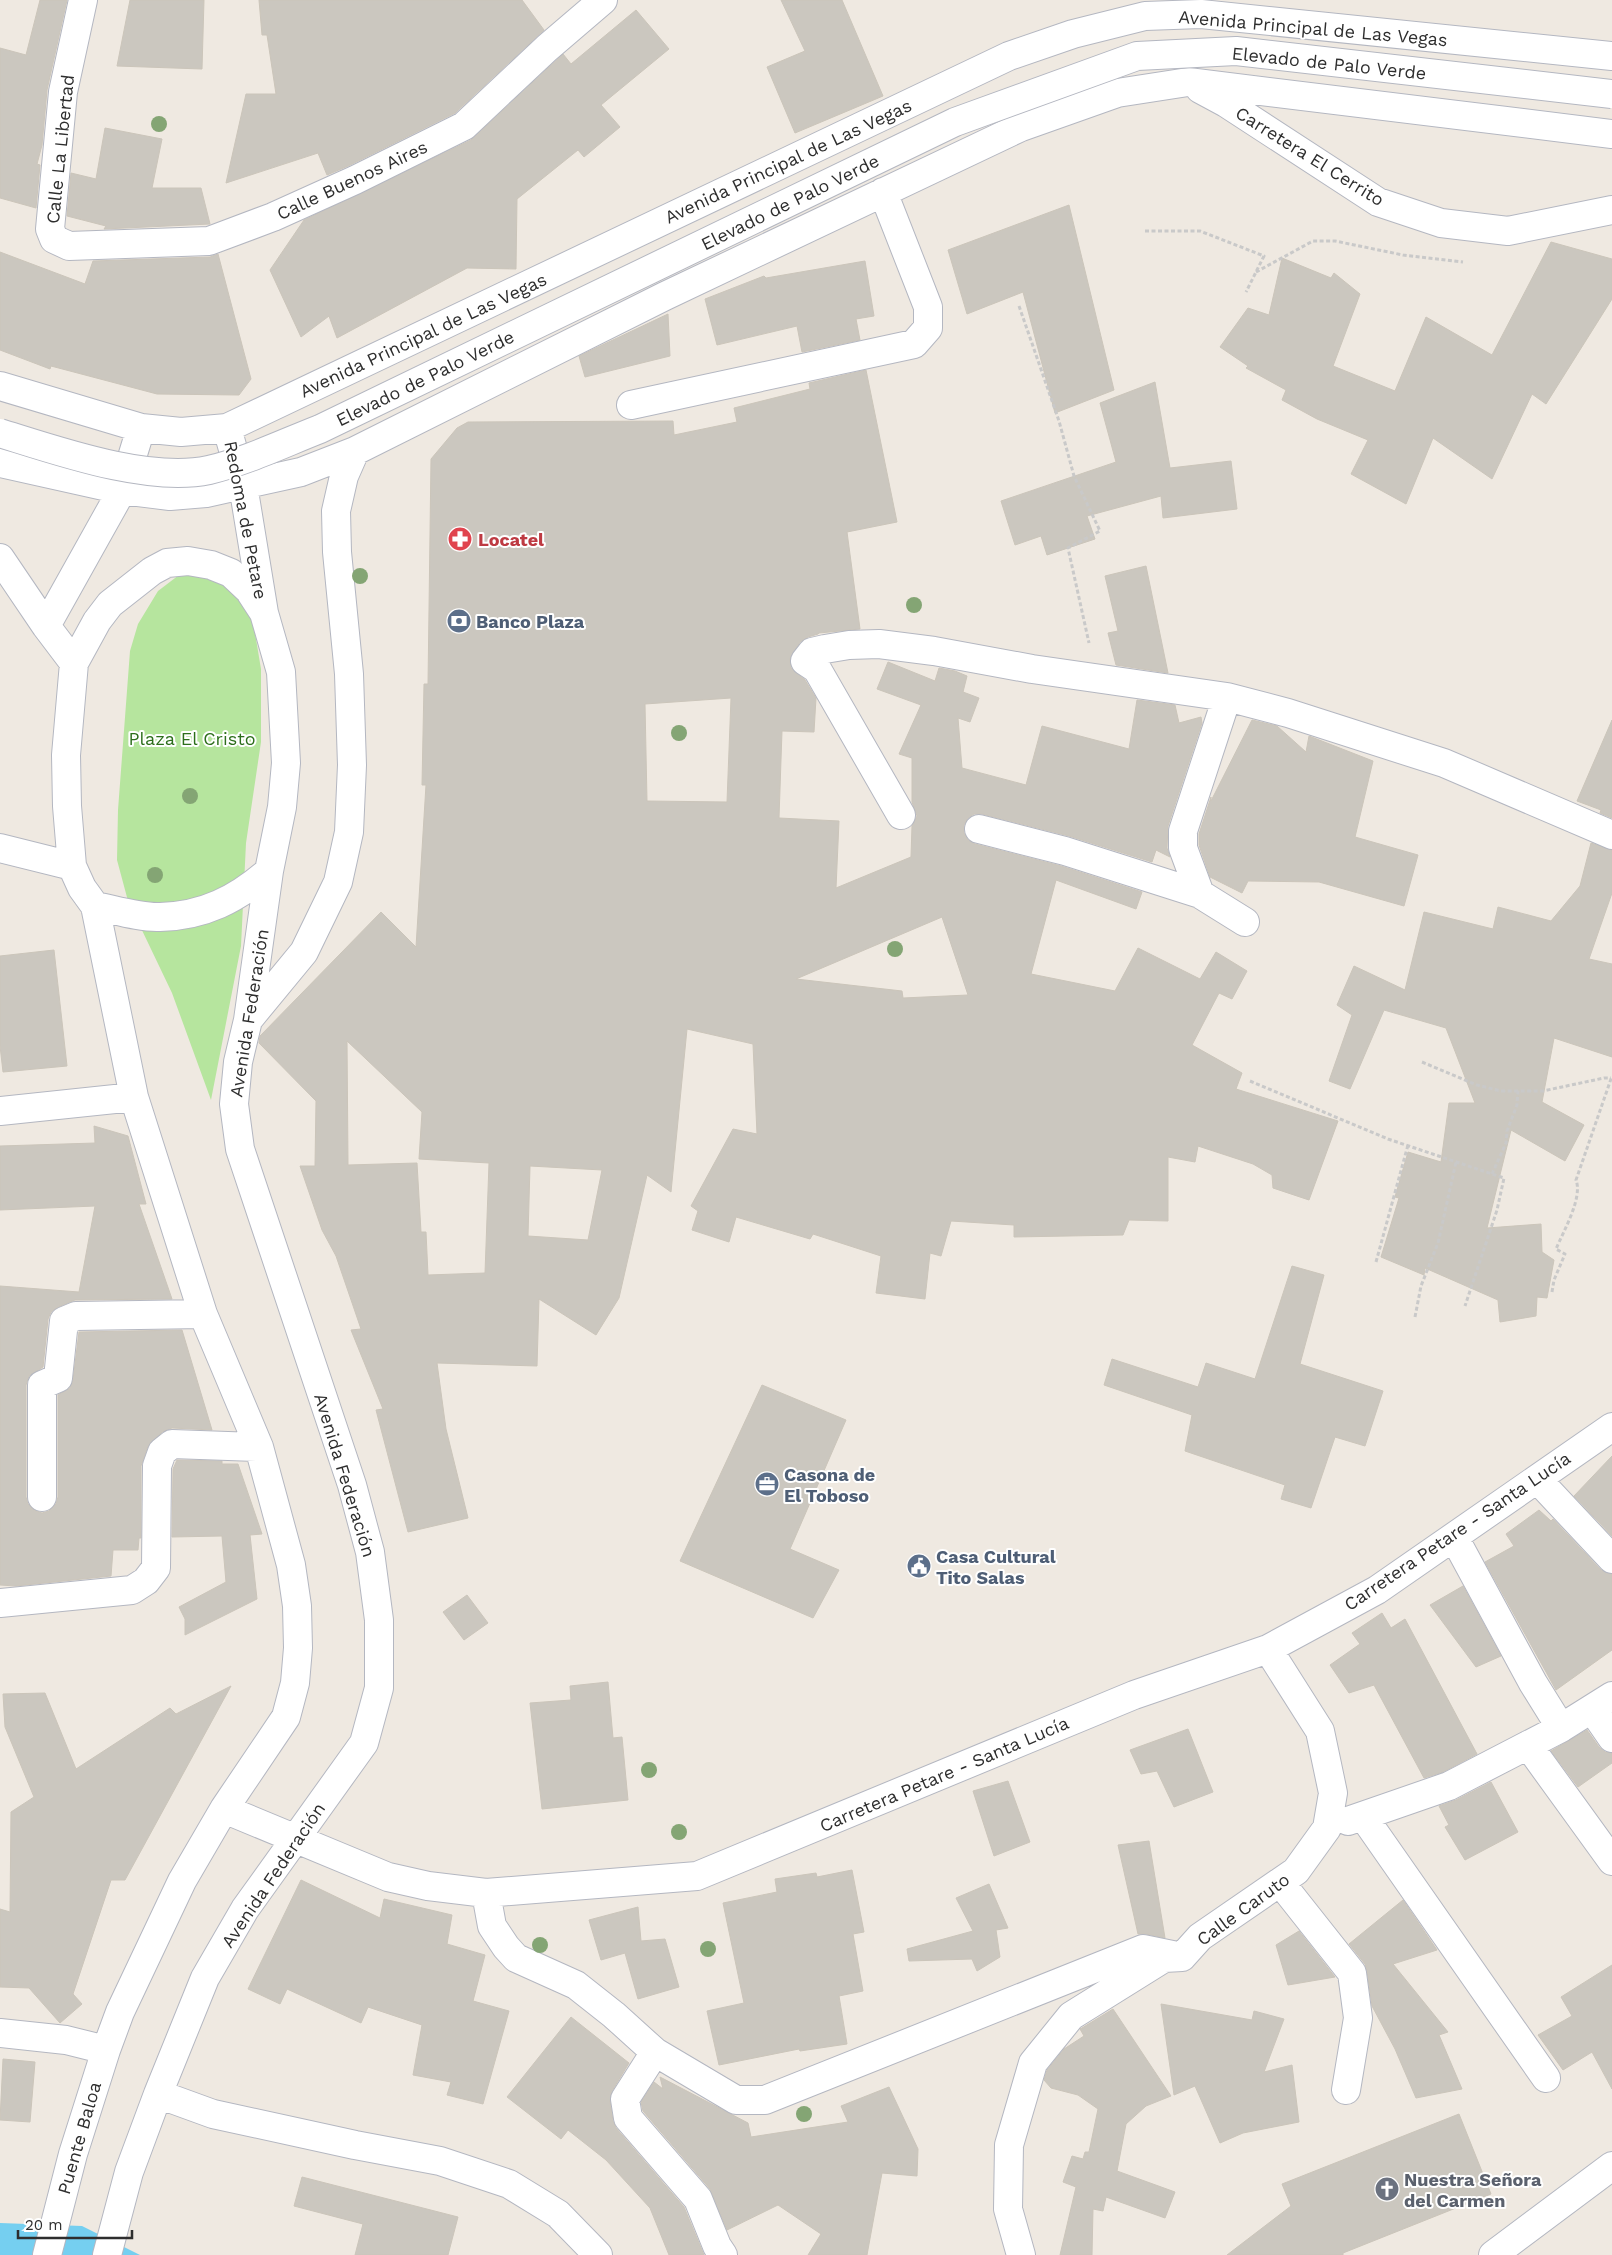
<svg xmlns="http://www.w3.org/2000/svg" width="1612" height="2255" viewBox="0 0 1612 2255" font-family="'Work Sans',sans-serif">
	<rect width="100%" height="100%" fill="#efe9e1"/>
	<path fill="#b6e59e" d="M208,572L235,588L253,621L261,669V742L246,843L241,946L211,1100L172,993L128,901L117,860L118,810L130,651L138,624L158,591L179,575Z"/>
	<path fill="#75cff0" d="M0,2223L82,2226L140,2255H0Z"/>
	<path fill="#cbc7bf" stroke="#cbc5ba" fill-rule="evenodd" d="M40,0H67L47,90L42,145L37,164L40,165L36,208L0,198V48L26,55Z
		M130,0H204L202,69L117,66Z
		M259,0H522L544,30L455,113L348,166L327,175L318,153L226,183L246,94H276L267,35H262Z
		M781,0H842L883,96L795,133L767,67L805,51Z
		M636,10L669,49L601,105L620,127L584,157L578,150L517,199L516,269L467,268L337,338L329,316L301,337L270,270L304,220L471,140L563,54L571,64Z
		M105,128L162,139L152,188H201L210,224L104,229L106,226L67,216L71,173L96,179Z
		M1069,205L1114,390L1055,413L1023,292L967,314L948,250Z
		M1551,242L1612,259V299L1546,404L1532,394L1492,479L1433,438L1406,504L1351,474L1368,440L1317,419L1282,400L1286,390L1246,368L1248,366L1220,347L1248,308L1269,315L1282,258L1331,278L1334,273L1360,294L1333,366L1395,391L1426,317L1492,355Z
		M0,252L85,284L93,261L210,257L218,254L251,379L239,395L157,394L51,366L50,369L0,350Z
		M865,261L874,316L856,319L860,340L802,352L797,326L717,345L705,299L764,276L766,278Z
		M668,314L670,356L585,377L579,356Z
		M866,370L897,522L847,532L860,629L819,633L818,634L808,637L800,642L790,659L791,668L805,680L816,698L814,732L782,731L779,818L839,821L836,888L911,857L912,826L917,816L912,802V758L899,754L921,705L877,689L888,662L935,681L939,668L955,671L967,676L963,692L979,698L970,722L958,718L962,768L1026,785L1042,726L1129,749L1137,700L1175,705L1179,723L1201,717L1202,723L1168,826L1167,848L1170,857L1156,850L1152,862L1069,836L982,814H974L968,818L964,825V833L968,840L975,844L1061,866L1142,892L1136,909L1056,880L1031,974L1115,991L1138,948L1200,979L1216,952L1247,971L1232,999L1219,993L1192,1045L1242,1073L1236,1089L1338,1121L1309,1200L1273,1188L1272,1175L1253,1164L1198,1146L1195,1162L1168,1157V1221L1129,1220L1123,1235L1014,1237V1225L951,1221L941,1256L930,1253L925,1299L876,1293L881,1256L813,1234L810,1239L736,1217L729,1242L692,1230L698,1211L691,1206L733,1129L757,1134L753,1044L687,1029L671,1192L647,1175L619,1298L596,1335L539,1299L537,1366L437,1363L446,1429L468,1518L408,1532L376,1410L383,1409L351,1330L361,1329L336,1256L322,1230L300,1166H315L316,1101L259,1043L260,1036L381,912L416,947L426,785H422L424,684H428L431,459L457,428L468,422L673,421L674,435L737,422L734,408L810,389L809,383ZM731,698L727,802L647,801L645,704ZM942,917L968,995L903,998L902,991L796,979ZM347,1041L422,1112L419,1159L489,1163L485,1273L428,1275L426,1232H421L417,1163L348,1165ZM530,1166L602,1170L588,1240L528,1236Z
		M1155,382L1170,468L1231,461L1237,509L1163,518L1161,496L1087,516L1095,539L1047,555L1041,536L1015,545L1001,501L1116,462L1100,403Z
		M1146,566L1168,673L1116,665L1108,633L1118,631L1105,576Z
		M1252,720L1277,726L1306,752L1309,736L1373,761L1355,837L1418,855L1404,906L1319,882L1248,881L1242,893L1210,877L1199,845V834L1211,797V801Z
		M1612,720V818L1600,813L1601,810L1577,801Z
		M1591,843L1612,850V893L1589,959L1612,964V1057L1554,1038L1542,1102L1584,1125L1565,1161L1511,1130L1487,1228L1541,1224L1542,1252L1554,1260L1547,1298L1537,1297L1536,1316L1500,1322L1498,1300L1425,1268L1424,1275L1381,1257L1399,1198L1395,1197L1408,1152L1441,1162L1449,1103H1475L1446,1028L1384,1010L1350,1089L1329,1081L1352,1015L1337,1005L1354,966L1405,990L1424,912L1493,929L1498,907L1551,921L1580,886Z
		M54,950L67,1066L3,1072L0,1046V956Z
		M94,1126L128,1136L146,1204H139L172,1299L75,1300L58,1307L51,1312L48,1319L43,1367L29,1376L26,1385V1497L28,1504L34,1510L42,1513L49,1511L56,1504L58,1497V1395L70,1388L73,1380L79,1332L182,1330L212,1430L172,1428L162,1432L148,1446L141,1466V1538H139L138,1550H113L111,1576L16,1586L0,1585V1286L79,1292L95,1206L0,1210V1146L95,1143Z
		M1292,1266L1324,1275L1300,1364L1383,1391L1365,1446L1335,1437L1311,1508L1281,1499L1285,1485L1185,1451L1192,1415L1104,1385L1112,1359L1198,1387L1206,1363L1255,1379Z
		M762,1385L846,1420L790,1549L839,1570L813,1618L680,1561Z
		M1612,1456V1536L1574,1496Z
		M177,1460L222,1461V1464H238L262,1534L250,1535L257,1599L185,1635V1619L179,1607L226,1582L222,1536L172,1537L173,1469Z
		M1539,1510L1551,1521L1553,1519L1601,1570L1612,1574V1650L1556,1690L1485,1562L1514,1546L1506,1534Z
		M1463,1586L1501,1656L1476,1667L1430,1605Z
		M467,1595L488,1623L464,1640L443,1612Z
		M1382,1613L1391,1628L1405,1619L1477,1754L1443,1772L1424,1778L1374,1685L1349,1693L1330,1665L1360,1644L1352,1633Z
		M608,1682L613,1738L622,1737L628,1800L542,1809L530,1703L571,1700L570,1686Z
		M231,1686L125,1880H111L73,1994L82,2004L60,2023L29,1988L0,1987V1909L10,1912L11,1812L34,1797L5,1727L3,1694L45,1693L76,1769L170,1708L176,1714Z
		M1188,1729L1213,1792L1174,1807L1157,1771L1141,1774L1130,1750Z
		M1587,1730L1599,1747L1605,1752L1612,1753V1763L1578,1787L1551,1751Z
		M1008,1781L1030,1842L994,1856L973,1791Z
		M1491,1782L1518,1832L1465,1860L1445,1827L1449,1825L1439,1806L1456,1800Z
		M1149,1841L1165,1938L1146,1934H1138L1118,1845Z
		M852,1870L864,1932L853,1934L863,1991L839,1996L847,2044L800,2051L799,2049L719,2065L707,2011L744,2003L723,1903L777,1892L775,1879L816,1873L817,1877Z
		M301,1880L380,1918L384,1899L452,1915L447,1944L485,1955L473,2001L509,2011L483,2104L447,2095L451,2082L413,2075L422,2025L368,2007L361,2023L287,1989L280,2004L248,1989Z
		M989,1884L1008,1928L996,1930L1000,1957L977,1971L972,1959L909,1961L907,1949L973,1931L956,1898Z
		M1403,1900L1437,1950L1393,1964L1448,2032L1439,2035L1462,2089L1416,2098L1395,2049L1372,2006L1367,1971L1365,1964L1349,1944Z
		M638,1907L641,1941L665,1939L679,1987L638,1999L625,1953L601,1960L589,1920Z
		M1299,1931L1335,1977L1288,1985L1276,1945Z
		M1612,1965V2089L1592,2052L1563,2070L1538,2035L1572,2016L1561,1997Z
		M1161,2004L1252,2020L1254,2011L1284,2019L1264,2072L1292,2065L1299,2122L1243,2133L1220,2143L1195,2086L1174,2095Z
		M1113,2009L1171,2096L1146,2106L1126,2124L1117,2171L1175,2192L1165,2218L1106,2197L1103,2211L1093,2209L1092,2255H1060L1076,2187L1063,2182L1072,2156L1083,2159L1085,2152H1089L1098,2109L1078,2095L1051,2088L1044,2080L1047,2070L1064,2049L1084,2036L1080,2029L1082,2028Z
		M571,2017L629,2063L612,2091L610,2101L613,2121L616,2128L684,2207L704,2255H669L650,2208L606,2160L568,2130L561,2139L507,2097Z
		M3,2059L35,2062L30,2122L0,2120Z
		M660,2077L748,2123L751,2137L848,2122L841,2106L889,2087L918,2149L917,2176L882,2173L867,2255H808L821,2234L778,2205L727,2230L710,2189L643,2111L641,2102L654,2082L663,2089Z
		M1459,2114L1491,2194L1343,2253V2255H1227L1291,2206L1282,2184Z
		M302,2177L458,2217L448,2255H355L363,2224L294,2206Z"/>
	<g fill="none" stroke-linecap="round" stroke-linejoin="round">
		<defs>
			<path id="minor" d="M83,0L63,92L50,229L54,239L69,246L209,241L273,217L355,180L464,126L547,48L603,0
				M1200,89L1226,103L1378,202L1441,223L1508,231L1612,210
				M0,386L141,428L181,432L227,428L1009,56L1073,34L1145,16L1201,14L1612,56
				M631,405L914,344L928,328V307L883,192
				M0,463L122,490L170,496L206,493L301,472L355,451L665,296L1021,127L1117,93L1188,82L1612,134
				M0,558L46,626L74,663
				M46,626L122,490L141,428
				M1227,697L1183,831V848L1200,894L1245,922
				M901,815L817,669L805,661L812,652L825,649L849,645L879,644L934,651L1032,669L1227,697L1288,713L1444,763L1612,835
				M979,829L1065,851L1200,894
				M0,848L72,866
				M95,906C115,910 141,918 160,917C204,916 237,899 269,871
				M248,1020L304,952L338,882L349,832L352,765L349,674L337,552L336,511L344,476L355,451
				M0,1111L134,1097
				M1537,1479L1612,1559
				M42,1497V1385L58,1378L64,1321L76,1316L203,1314
				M1454,1537L1533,1683L1561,1728
				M0,1603L132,1590L146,1581L156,1568L157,1466L162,1452L172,1444L259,1447
				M1592,1709L1612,1738
				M1528,1745L1612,1861
				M224,1809L388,1877L428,1886L486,1893L697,1876L1134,1695L1268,1649L1377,1590L1612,1427
				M1363,1816L1546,2078
				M1348,1821L1449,1786L1561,1728L1612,1696
				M1280,1882L1352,1973L1358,2018L1346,2090
				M486,1893L492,1926L506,1947L516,1958L576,1985L614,2015L655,2052L736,2100H765L1143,1949L1182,1957
				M0,2033L66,2040L106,2050
				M655,2052L625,2099L628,2118L698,2199L717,2246L723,2255
				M158,2094L213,2114L355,2145L440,2161L509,2184L558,2214L598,2255
				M47,2255L73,2154L106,2050L120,2012L182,1881L224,1809L286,1717L295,1683L298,1648L297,1606L291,1565L259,1447L203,1314L134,1097L95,906L82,888L72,866L67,806L66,755L74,663L97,621L110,604L152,571L167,563L188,561L211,565L231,573L249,590L264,613
				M107,2255L129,2172L158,2094L205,1978L245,1909L364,1743L379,1688V1620L370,1552L352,1485L240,1149L234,1104L238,1062L248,1020L269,871L282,807L286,763L281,672L264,613L243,485L227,428
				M1021,2255L1008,2209L1009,2145L1033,2063L1071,2016L1164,1958L1182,1957L1200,1937L1296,1871L1327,1828L1333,1793L1320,1731L1268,1649
				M1493,2255L1612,2166"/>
		</defs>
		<use href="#minor" stroke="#b4b7c1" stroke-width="30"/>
		<path stroke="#c9c9c9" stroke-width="3" stroke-dasharray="4 2.5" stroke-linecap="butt" d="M1145,231H1200L1264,256L1246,292
			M1256,272L1313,241H1335L1403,255L1463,262
			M1019,306L1059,421L1074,476L1100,531L1068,548L1089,643
			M1422,1062L1477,1085L1501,1091H1543L1604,1078H1611
			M1250,1081L1388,1139L1504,1178L1497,1210L1465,1306
			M1492,1174L1506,1143L1507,1131L1517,1105L1518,1091
			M1376,1262L1408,1145
			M1552,1292L1554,1280L1565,1254L1556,1249C1563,1232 1583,1198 1576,1180L1612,1076
			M1415,1317L1421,1286L1438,1243L1456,1162"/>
		<use href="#minor" stroke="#fff" stroke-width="28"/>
		<defs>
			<path id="minor-bridge" d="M0,433C58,451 149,483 209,470C247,461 284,443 320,429L955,122L1137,56L1236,51L1612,94"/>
		</defs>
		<use href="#minor-bridge" stroke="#b4b7c1" stroke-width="30" stroke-linecap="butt"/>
		<use href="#minor-bridge" stroke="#fff" stroke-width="28"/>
	</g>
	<g fill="#84a574">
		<circle cx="159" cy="124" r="8"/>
		<circle cx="360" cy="576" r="8"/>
		<circle cx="914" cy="605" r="8"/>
		<circle cx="679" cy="733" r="8"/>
		<circle cx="190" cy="796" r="8"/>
		<circle cx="155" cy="875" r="8"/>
		<circle cx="895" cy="949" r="8"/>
		<circle cx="649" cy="1770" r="8"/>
		<circle cx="679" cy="1832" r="8"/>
		<circle cx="540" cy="1945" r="8"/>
		<circle cx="708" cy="1949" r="8"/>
		<circle cx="804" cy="2114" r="8"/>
	</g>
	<defs>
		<symbol id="pharmacy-disc" viewBox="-11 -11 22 22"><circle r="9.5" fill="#e0444e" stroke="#fff"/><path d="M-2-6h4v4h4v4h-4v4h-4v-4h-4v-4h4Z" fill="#fff"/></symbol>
		<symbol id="bank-disc" viewBox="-11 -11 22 22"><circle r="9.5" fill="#5c6f8a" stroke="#fff"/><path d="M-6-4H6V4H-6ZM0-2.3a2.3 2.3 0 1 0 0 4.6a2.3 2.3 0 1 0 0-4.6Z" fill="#fff"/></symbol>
		<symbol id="office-disc" viewBox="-11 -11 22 22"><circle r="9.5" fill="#5c6f8a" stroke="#fff"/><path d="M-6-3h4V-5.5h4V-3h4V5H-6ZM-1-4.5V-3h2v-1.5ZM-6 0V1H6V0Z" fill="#fff"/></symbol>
		<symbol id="civic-disc" viewBox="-11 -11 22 22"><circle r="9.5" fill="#5c6f8a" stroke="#fff"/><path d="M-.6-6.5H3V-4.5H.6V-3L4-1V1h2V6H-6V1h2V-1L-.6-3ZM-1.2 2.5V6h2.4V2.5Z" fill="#fff"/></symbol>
		<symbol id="church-disc" viewBox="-11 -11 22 22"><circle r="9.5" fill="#6b7280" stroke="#fff"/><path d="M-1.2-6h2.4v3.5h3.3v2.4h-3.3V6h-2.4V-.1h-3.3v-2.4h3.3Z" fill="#fff"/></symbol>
	</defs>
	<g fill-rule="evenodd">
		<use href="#pharmacy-disc" x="446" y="525" width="28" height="28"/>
		<use href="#bank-disc" x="445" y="607" width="28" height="28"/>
		<use href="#office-disc" x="753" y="1470" width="28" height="28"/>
		<use href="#civic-disc" x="905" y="1552" width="28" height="28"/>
		<use href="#church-disc" x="1373" y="2175" width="28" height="28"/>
	</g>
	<g text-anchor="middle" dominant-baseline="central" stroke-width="4" stroke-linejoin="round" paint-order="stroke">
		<g font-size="18" fill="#2e2e2e" stroke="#fff">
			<text transform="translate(1313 28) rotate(5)">Avenida Principal de Las Vegas</text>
			<text transform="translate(1329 63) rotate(6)">Elevado de Palo Verde</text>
			<text transform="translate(60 149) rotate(-84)">Calle La Libertad</text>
			<text transform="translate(1310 156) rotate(32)">Carretera El Cerrito</text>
			<text transform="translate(788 161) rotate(-25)">Avenida Principal de Las Vegas</text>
			<text transform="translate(352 180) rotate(-25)">Calle Buenos Aires</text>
			<text transform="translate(790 202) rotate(-26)">Elevado de Palo Verde</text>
			<text transform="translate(423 335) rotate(-25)">Avenida Principal de Las Vegas</text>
			<text transform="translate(425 378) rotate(-26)">Elevado de Palo Verde</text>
			<text transform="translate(246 520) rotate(79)">Redoma de Petare</text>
			<text transform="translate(249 1013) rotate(-81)">Avenida Federación</text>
			<text transform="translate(345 1475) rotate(73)">Avenida Federación</text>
			<text transform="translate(1457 1531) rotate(-34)">Carretera Petare - Santa Lucía</text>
			<text transform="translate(944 1774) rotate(-23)">Carretera Petare - Santa Lucía</text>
			<text transform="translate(273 1875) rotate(-56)">Avenida Federación</text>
			<text transform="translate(1243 1909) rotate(-36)">Calle Caruto</text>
			<text transform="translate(79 2138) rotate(-74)">Puente Baloa</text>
		</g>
		<g font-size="18" font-weight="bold" fill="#be3a42" stroke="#fff" text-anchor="start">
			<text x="478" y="539">Locatel</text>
		</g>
		<g font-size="18" font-weight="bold" fill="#4e5e75" stroke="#fff" text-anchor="start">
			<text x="476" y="621">Banco Plaza</text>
			<text x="784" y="1474">Casona de<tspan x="784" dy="21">El Toboso</tspan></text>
			<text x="936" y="1556">Casa Cultural<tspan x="936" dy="21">Tito Salas</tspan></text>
		</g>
		<g font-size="18" fill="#2c6e1b" stroke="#fff">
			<text x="192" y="738">Plaza El Cristo</text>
		</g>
		<g font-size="18" font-weight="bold" fill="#5b616d" stroke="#fff" text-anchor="start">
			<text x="1404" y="2179">Nuestra Señora<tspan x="1404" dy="21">del Carmen</tspan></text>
		</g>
	</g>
	<path d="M18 2230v8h114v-8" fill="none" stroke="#2e2e2e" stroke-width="2.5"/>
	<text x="25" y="2230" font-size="15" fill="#2e2e2e" stroke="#ffffff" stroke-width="4" paint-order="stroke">20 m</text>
</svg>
